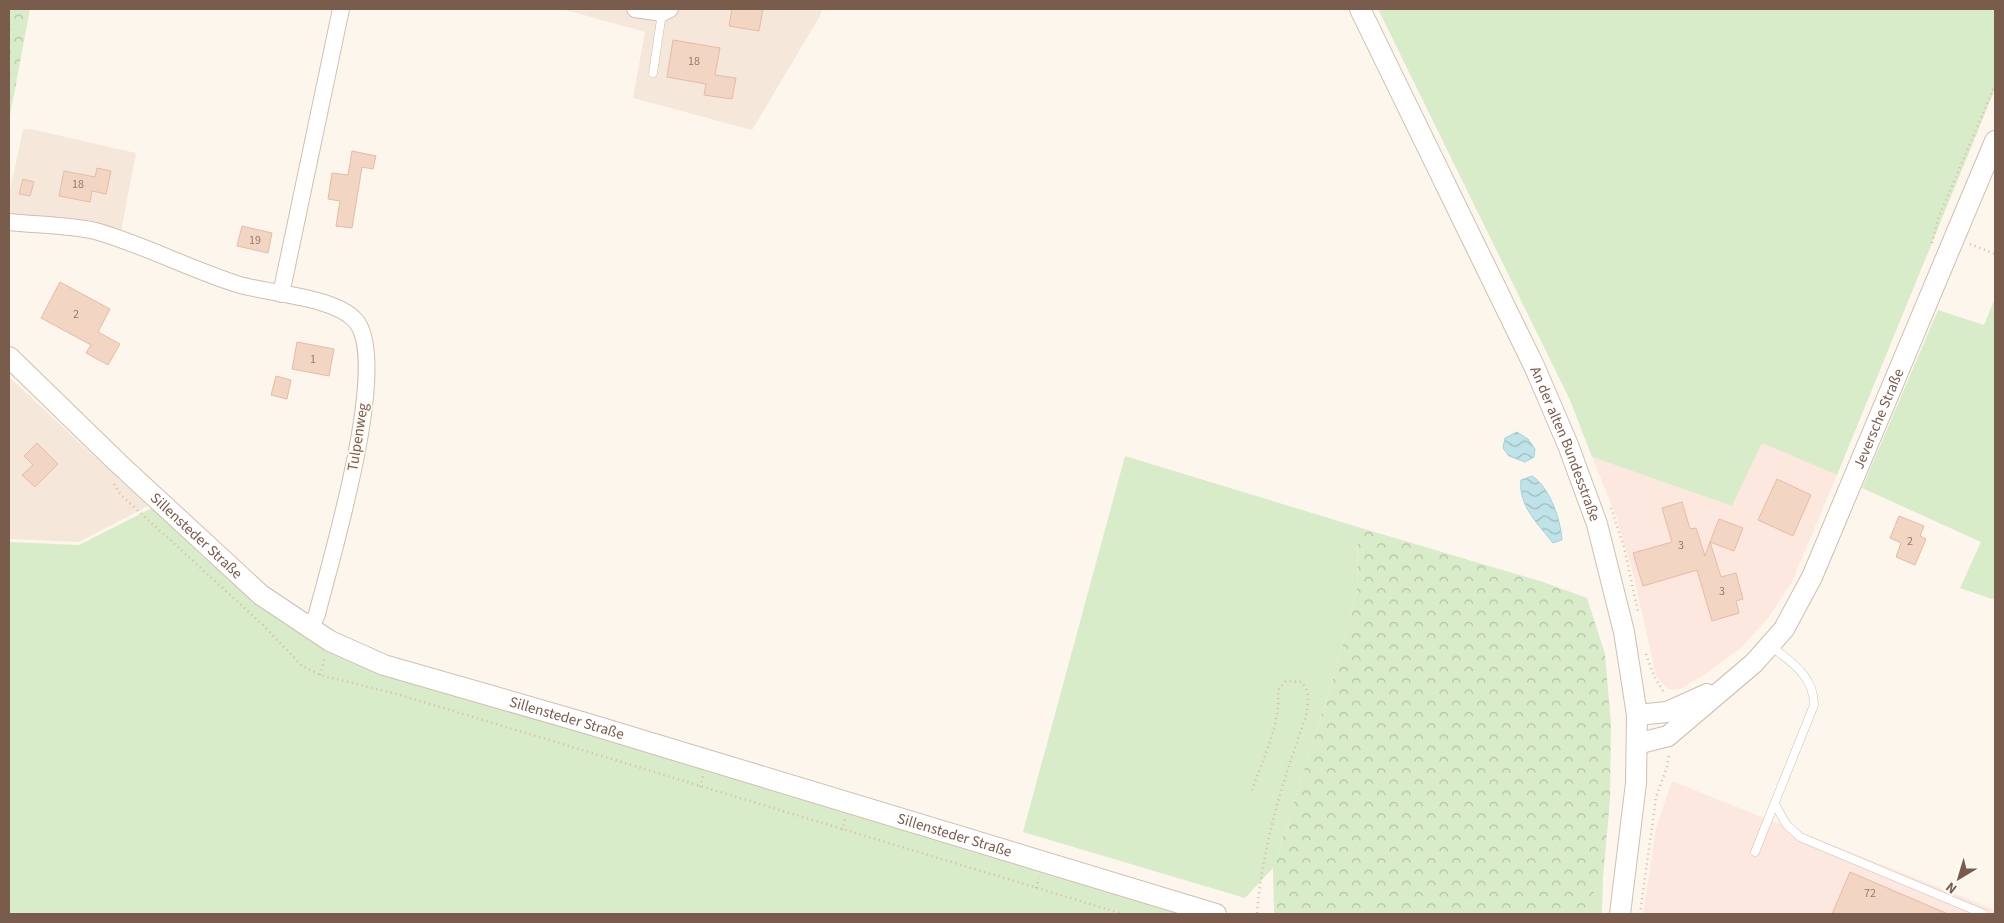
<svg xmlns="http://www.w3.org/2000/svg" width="2004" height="923" viewBox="0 0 2004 923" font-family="'Source Sans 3',sans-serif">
	<defs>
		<pattern id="forest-crowns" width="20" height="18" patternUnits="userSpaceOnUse" patternTransform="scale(1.25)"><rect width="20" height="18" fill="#d8ecc9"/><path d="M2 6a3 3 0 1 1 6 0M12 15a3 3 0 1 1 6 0" fill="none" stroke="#b4c2a5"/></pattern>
		<pattern id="water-waves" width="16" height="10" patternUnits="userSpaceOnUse" patternTransform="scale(1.25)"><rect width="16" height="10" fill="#bfe3e8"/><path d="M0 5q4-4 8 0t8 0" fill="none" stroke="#a0bbbe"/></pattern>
	</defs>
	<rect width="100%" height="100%" fill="#fdf6ec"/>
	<path fill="#f5e8da" d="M562,9H822L820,16L752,130L633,98L645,32Z
		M30,129L136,153L121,232L9,215V194L23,130Z
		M9,377L148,506L79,542L9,539Z"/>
	<path fill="#fde8e0" d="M1762,442L1837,475L1792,582L1768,618L1741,648L1704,675L1680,689H1668L1656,676L1633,573L1616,516L1592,457L1732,506Z
		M1672,781L1995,910V914H1643L1656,828Z"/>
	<path fill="#d8ecc9" d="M1378,9H1995V89L1837,475L1762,443L1732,506L1592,457L1570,400Z
		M1995,298V600L1960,588L1981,542L1862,488L1938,310L1984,325Z
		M1125,456L1358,527L1357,592L1334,676L1273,868L1245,898L1023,832Z
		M152,508L203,557L266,610L324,645L1192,914H9V542L79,545Z
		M1603,877L1602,914H1582Z"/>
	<path fill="url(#forest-crowns)" d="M9,9H30L9,121Z
		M1358,527L1543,582L1587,598L1605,654L1611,724L1610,800L1603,877L1582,914H1274L1273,868L1334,676L1357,592Z"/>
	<path fill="url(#water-waves)" stroke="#a5d3da" d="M1517,432L1528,439L1535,449L1534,457L1525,462L1509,456L1503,448L1505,438Z
		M1532,476C1549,486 1561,520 1562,540L1553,543C1539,525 1518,506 1521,480Z"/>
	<path fill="#f3d5c3" stroke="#e6bba3" d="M732,9H763L759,31L729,26Z
		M673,40L720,48L715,75L736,78L732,99L704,95L706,84L667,77Z
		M352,151L376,156L373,169L362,167L352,228L336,226L340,201L328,199L332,173L348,175Z
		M97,168L111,171L106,194L92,191L90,202L59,196L64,171L95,177Z
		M23,179L34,182L30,196L19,194Z
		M242,226L272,233L268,253L237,246Z
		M60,282L110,309L98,332L120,344L108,365L86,353L91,345L41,318Z
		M297,342L334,349L329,376L292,369Z
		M276,376L291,380L287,399L271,395Z
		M37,443L58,464L35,487L22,475L33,465L24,456Z
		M1777,479L1811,495L1793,536L1758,520Z
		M1682,502L1690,529L1696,528L1705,556L1710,542L1721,577L1736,573L1743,599L1736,601L1739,613L1712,621L1697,570L1643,586L1633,553L1672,542L1662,508Z
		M1899,516L1924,526L1920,536L1926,539L1915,565L1896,557L1901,543L1890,538Z
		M1719,519L1743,528L1734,551L1710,542Z
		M1850,872L1948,914H1832Z"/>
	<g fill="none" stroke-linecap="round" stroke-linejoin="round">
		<defs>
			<path id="service" d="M653,73L662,13
				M1775,804L1786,824L1800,837L1984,914
				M1755,852L1814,705C1814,676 1792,663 1771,646"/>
			<path id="minor" d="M635,9L662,13L670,9
				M9,222C36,225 74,225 99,232C146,246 190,269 237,284C268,294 333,296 355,320C392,359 330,562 317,614L310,630
				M281,294L341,9"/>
			<g id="tertiary">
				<path id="s1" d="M1360,9L1535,368L1568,445L1597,524L1624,632L1637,715L1636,783L1620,914"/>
				<path id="s2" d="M9,357L118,463L261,595L330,641L384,665L582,722L1216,914"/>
				<path d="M1637,715L1667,712L1707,694"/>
				<path id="s3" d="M1637,744L1668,736L1754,663L1784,629L1812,577L1995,141"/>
			</g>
		</defs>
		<use href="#service" stroke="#d1beb0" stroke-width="9"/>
		<use href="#minor" stroke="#d1beb0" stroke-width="18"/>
		<use href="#tertiary" stroke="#d1beb0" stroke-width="22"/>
		<path stroke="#d9b8a5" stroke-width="2.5" stroke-dasharray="1 4" stroke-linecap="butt" d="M1932,243L1938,219L1995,85
			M1970,244L1995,254
			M114,484L121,495L263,625L301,665L320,675L397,694L1123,914
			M1611,508L1624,547L1638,612
			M1646,654L1654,676L1665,694
			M320,675L325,657
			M700,787L703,776
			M1252,790C1263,758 1281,724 1278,690L1286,681L1301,682C1311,692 1308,703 1306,716C1283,780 1262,847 1257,914
			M842,830L845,819
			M1036,888L1039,878
			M1640,914L1656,797L1667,767L1669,754"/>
		<use href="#service" stroke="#fff" stroke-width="8"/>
		<use href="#minor" stroke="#fff" stroke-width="16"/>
		<use href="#tertiary" stroke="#fff" stroke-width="20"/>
	</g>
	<g text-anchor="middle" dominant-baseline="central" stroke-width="4" stroke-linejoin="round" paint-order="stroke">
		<g font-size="12" fill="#987a6a">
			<text x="694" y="61">18</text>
			<text x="78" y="184">18</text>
			<text x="255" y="240">19</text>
			<text x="76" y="314">2</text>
			<text x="313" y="359">1</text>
			<text x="1910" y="541">2</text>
			<text x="1681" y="545">3</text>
			<text x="1722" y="591">3</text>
			<text x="1870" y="893">72</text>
		</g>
		<g font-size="15" fill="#7a5c4d" stroke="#fffaf3">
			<text stroke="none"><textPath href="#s3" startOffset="421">Jeversche Straße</textPath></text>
			<text transform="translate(358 437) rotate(-81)">Tulpenweg</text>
			<text stroke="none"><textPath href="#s1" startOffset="481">An der alten Bundesstraße</textPath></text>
			<text stroke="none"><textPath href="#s2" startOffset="259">Sillensteder Straße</textPath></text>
			<text stroke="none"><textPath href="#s2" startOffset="679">Sillensteder Straße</textPath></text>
			<text stroke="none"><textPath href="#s2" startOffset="1084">Sillensteder Straße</textPath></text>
		</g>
	</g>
	<rect width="2004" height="923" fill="none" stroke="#7a5c4d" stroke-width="20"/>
	<g transform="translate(1959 878) rotate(218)" stroke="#fffaf3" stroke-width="4" paint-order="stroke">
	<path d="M0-4L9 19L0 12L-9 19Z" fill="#7a5c4d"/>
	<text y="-8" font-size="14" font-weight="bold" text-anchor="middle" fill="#7a5c4d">N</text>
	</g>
</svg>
